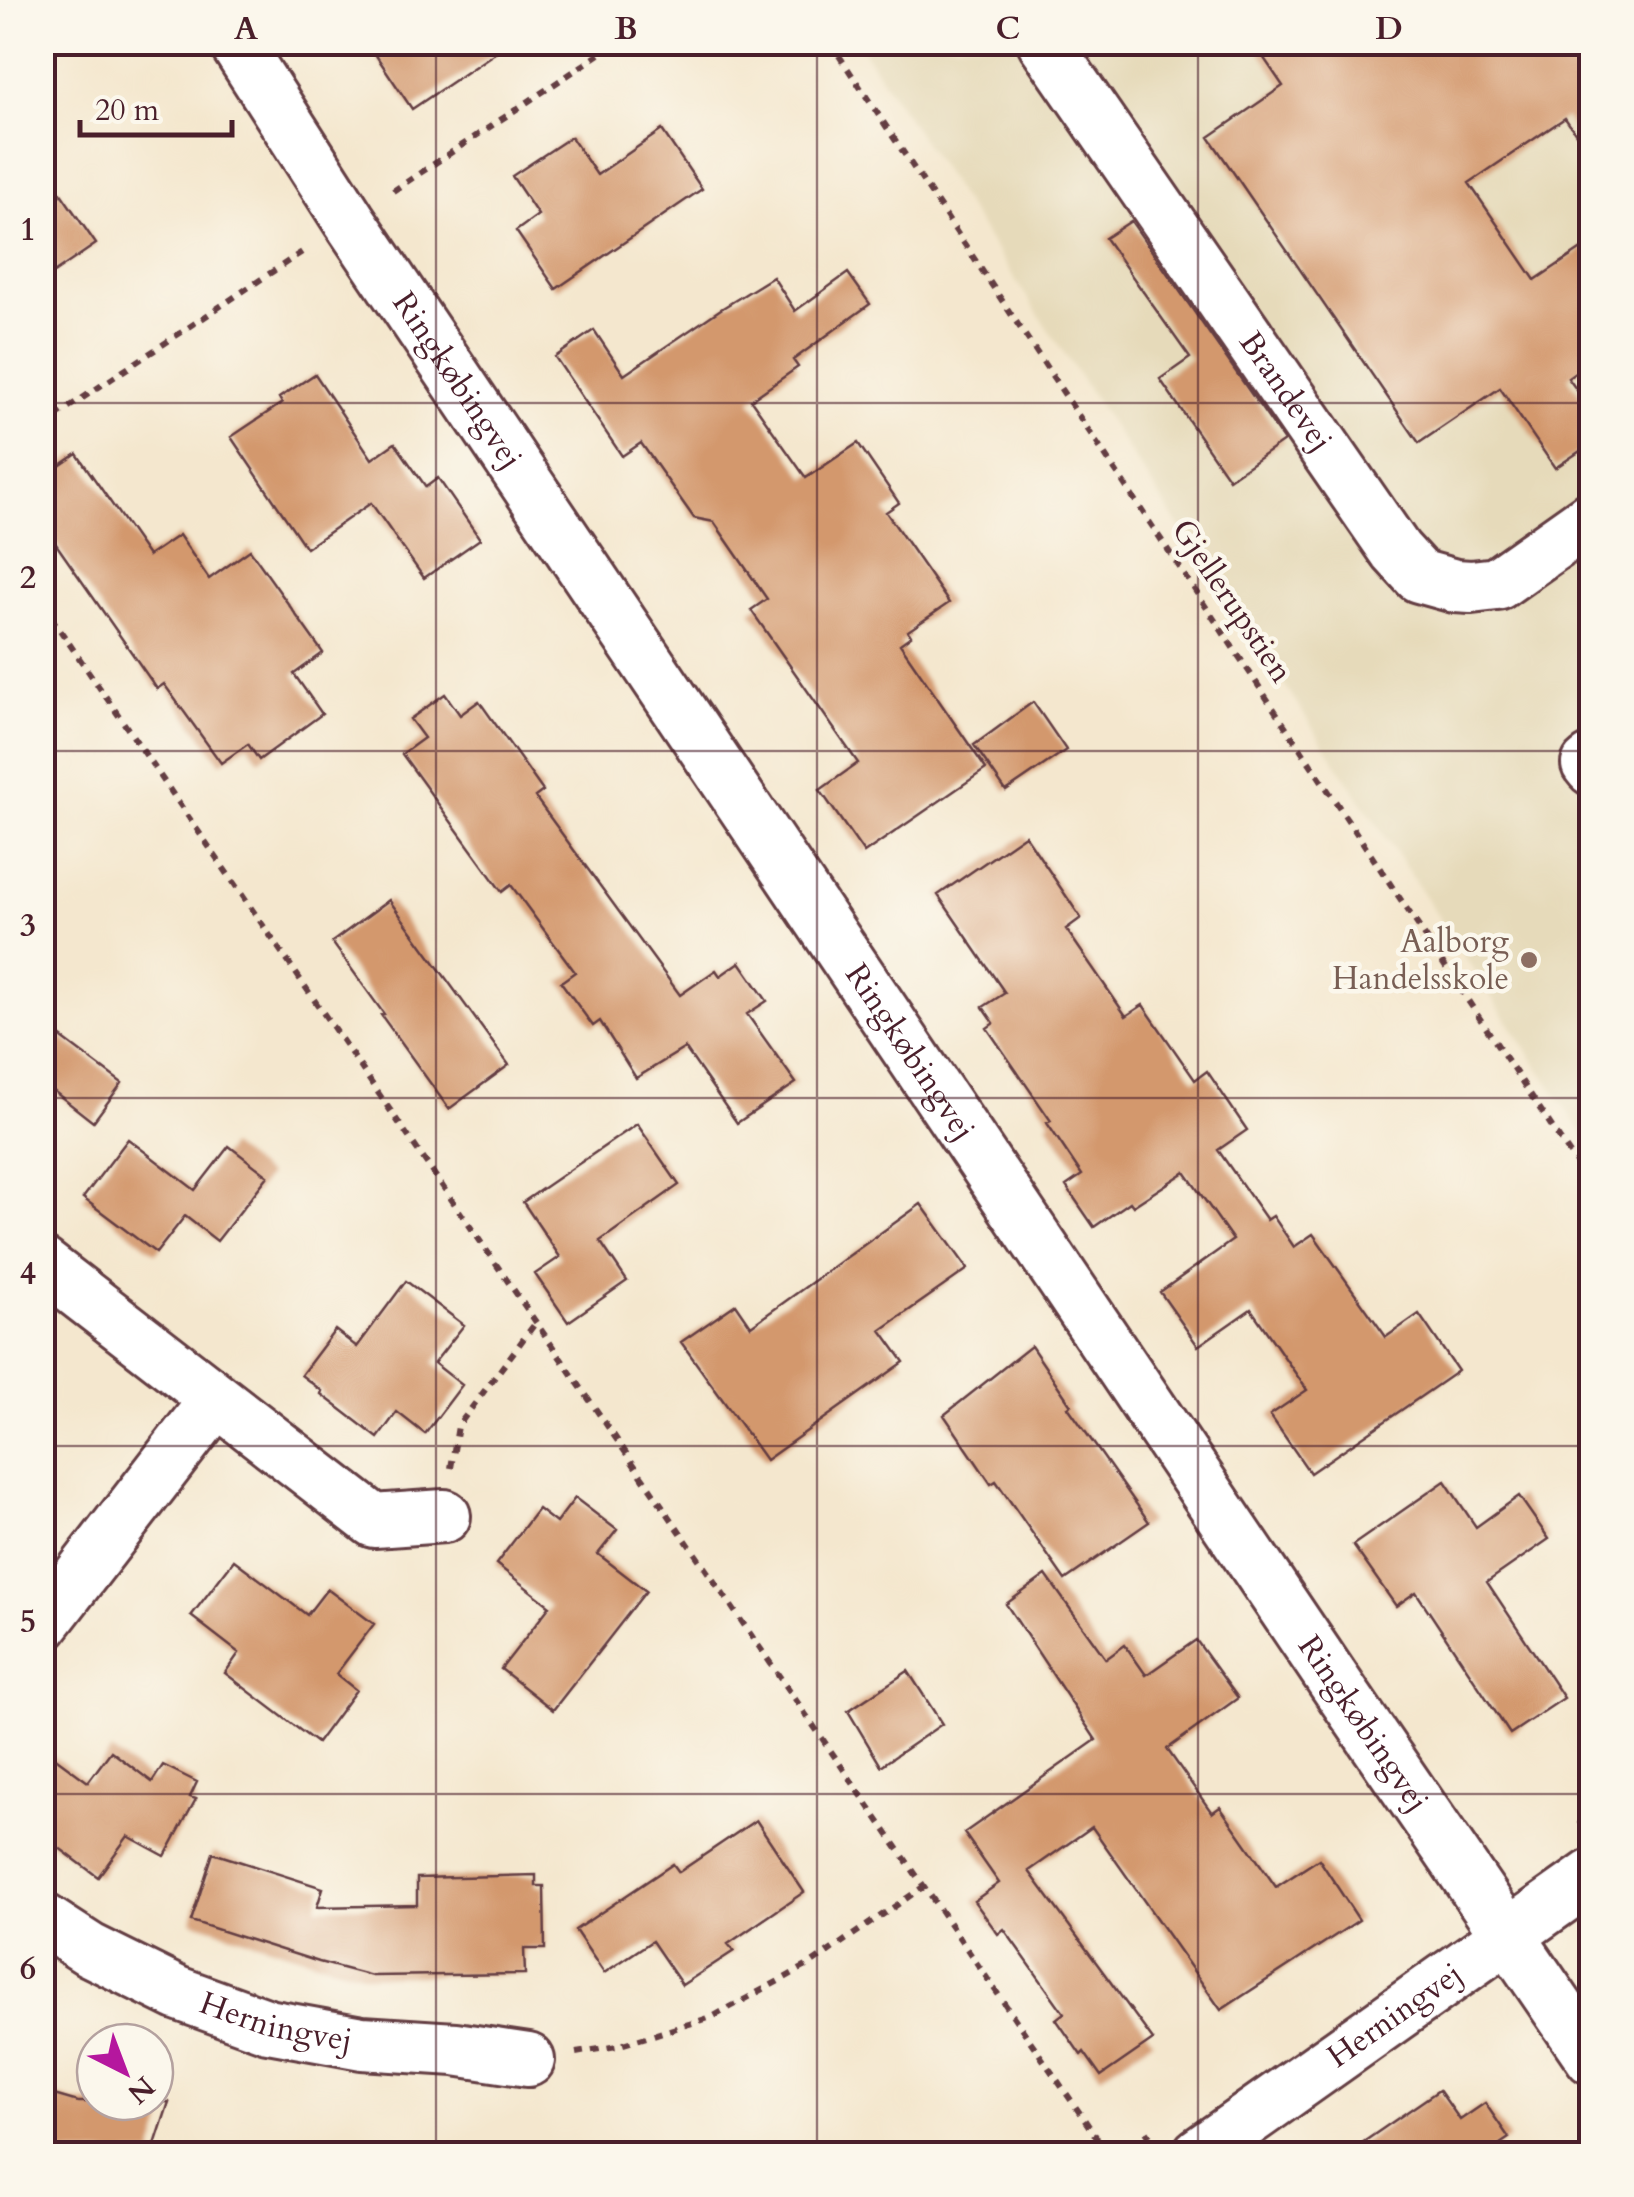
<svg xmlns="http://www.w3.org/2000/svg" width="1634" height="2197" viewBox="0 0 1634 2197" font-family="Cardo,serif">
	<rect width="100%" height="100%" fill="#fbf7ec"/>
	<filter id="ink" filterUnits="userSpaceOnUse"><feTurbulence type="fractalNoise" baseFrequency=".01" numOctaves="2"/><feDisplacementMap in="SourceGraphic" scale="20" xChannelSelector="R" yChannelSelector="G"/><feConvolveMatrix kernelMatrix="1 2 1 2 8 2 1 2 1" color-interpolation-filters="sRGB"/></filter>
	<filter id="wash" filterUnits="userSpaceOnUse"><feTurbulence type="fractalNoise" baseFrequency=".0048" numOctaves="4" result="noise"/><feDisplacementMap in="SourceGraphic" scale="40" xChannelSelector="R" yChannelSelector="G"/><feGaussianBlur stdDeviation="2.25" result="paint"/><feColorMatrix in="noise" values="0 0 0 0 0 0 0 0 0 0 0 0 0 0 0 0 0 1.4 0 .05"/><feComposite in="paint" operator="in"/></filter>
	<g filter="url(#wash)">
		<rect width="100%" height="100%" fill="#f4e7ce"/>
		<path fill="#e6daba" d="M858,43H1591V1147L1343,773Z"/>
		<g id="blocks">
			<path fill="#d3986d" d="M367,42H511L412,109Z
				M1253,42H1592V157L1565,118L1469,183L1535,280L1592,242V361L1568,378L1592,411V443L1555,468L1500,388L1419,443L1209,137L1283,86Z
				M662,130L702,189L556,289L516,231L538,215L512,176L571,137L597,175Z
				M42,166L96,244L42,281Z
				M1131,221L1284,441L1229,479L1160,379L1190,358L1105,238Z
				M848,273L870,304L793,360L798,367L751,400L806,478L858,443L899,503L886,512L949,603L908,631L911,636L900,644L986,769L864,853L820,790L858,763L751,610L767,599L714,522L694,518L641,443L622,456L555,357L594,330L624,375L721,309L773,277L795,311Z
				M315,374L372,459L395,443L426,487L438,478L480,539L424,578L371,503L306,548L231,437L282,403L279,398Z
				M77,454L148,556L179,535L209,579L250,550L323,653L294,674L322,714L259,760L248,744L221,763L164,684L157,689L42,524V478Z
				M445,694L460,715L479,701L543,791L535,797L680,995L716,970L720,976L740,962L767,1001L747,1014L796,1083L737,1123L685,1048L636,1078L600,1021L593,1026L561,982L575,972L511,885L502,892L402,754L424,738L410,719Z
				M1033,702L1066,750L1006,791L974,745Z
				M1025,835L1081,918L1066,929L1126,1016L1143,1005L1195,1080L1207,1071L1247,1130L1218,1150L1267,1220L1273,1216L1294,1247L1313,1234L1386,1337L1419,1314L1458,1371L1310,1473L1270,1415L1307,1390L1251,1309L1198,1346L1160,1292L1233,1240L1185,1172L1133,1206L1130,1202L1094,1227L1066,1186L1082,1175L1047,1123L1051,1121L987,1028L994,1023L983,1007L1005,993L938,895Z
				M389,900L509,1065L449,1109L381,1015L384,1014L332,942Z
				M42,1023L122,1083L93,1122L42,1082Z
				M637,1124L679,1185L600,1241L627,1281L568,1322L535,1274L560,1257L523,1202Z
				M128,1139L195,1190L229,1146L268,1176L217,1241L185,1216L156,1253L83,1198Z
				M921,1204L968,1269L881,1330L904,1362L766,1460L681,1342L736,1304L751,1326Z
				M406,1281L464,1325L434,1363L462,1385L425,1434L397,1412L378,1438L321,1394L322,1391L301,1375L335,1330L357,1347Z
				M1031,1346L1071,1405L1068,1407L1149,1522L1065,1580L996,1481L991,1484L944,1415Z
				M1445,1481L1476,1527L1519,1496L1549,1539L1487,1582L1564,1698L1510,1734L1416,1592L1396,1606L1353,1545Z
				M575,1498L617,1530L598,1554L646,1591L553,1710L501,1669L550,1606L496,1564L538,1509L556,1523Z
				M234,1560L307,1615L327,1589L374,1624L336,1674L356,1690L317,1743L225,1673L239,1653L191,1616Z
				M1046,1575L1106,1659L1125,1645L1146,1675L1196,1640L1238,1698L1167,1749L1212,1813L1220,1807L1276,1887L1319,1859L1359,1920L1221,2010L1092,1827L1029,1871L1153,2040L1101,2076L1084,2052L1081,2055L1056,2019L1064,2013L1004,1929L998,1934L974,1901L999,1883L964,1833L1096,1740L1006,1604Z
				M908,1671L942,1724L881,1766L848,1711Z
				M42,1748L88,1782L111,1751L152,1782L163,1765L197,1782L190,1797L196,1799L165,1856L128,1836L98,1877L42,1835Z
				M756,1820L804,1892L728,1944L734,1951L682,1985L652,1941L604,1973L575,1930L673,1864L679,1872Z
				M213,1853L323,1888L317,1907L417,1905V1878L536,1875V1886H544L545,1949H524L525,1974L372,1976L319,1962L191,1921Z
				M1439,2090L1460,2120L1485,2103L1509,2138L1485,2154H1346Z
				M54,2095L78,2102H169L152,2154H42V2133Z"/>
		</g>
	</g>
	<g filter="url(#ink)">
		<use href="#blocks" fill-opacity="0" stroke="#643d43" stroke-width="2.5"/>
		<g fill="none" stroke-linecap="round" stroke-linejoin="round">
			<defs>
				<g id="minor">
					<path id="s1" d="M235,42L349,220L1344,1696L1592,2058"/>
					<path id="s2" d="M1044,42L1396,551L1419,576L1455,586L1471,587L1497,584L1592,517"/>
					<path d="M1592,761L1588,764L1592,769"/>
					<path d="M42,1264L374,1521L444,1516"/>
					<path d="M42,1625L216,1400"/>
					<path id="s3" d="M42,1919L90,1950L177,1993L268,2026L362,2043L455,2049L528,2060"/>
					<path id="s4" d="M1199,2154L1592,1876"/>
				</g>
			</defs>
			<use href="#minor" stroke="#643d43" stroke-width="58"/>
			<path stroke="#643d43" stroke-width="6" stroke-dasharray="8 8" stroke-linecap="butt" d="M830,42L1592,1187
				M393,191L618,42
				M42,425L308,248
				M42,604L1108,2154
				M451,1468L458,1426L537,1321
				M1579,1825L1592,1809
				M576,2053L617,2046L712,2017L812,1963L923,1887
				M1119,2154L1151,2132"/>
			<use href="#minor" stroke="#fff" stroke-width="52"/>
		</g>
	</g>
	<path fill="none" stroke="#4a1f2b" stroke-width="2.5" stroke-opacity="0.55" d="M436,42V2154M817,42V2154M1198,42V2154M42,403H1592M42,751H1592M42,1098H1592M42,1446H1592M42,1794H1592"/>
	<circle fill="#8d6e63" stroke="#fbf7ec" stroke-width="4" cx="1529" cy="960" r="10"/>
	<g text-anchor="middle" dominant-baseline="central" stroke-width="9" stroke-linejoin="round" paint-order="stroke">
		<g font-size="32" fill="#4a1f2b" stroke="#fbf7ec">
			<text stroke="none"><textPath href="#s1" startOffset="405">Ringkøbingvej</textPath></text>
			<text stroke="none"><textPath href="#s2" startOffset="425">Brandevej</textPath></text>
			<text transform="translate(1232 601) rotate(56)">Gjellerupstien</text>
			<text stroke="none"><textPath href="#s1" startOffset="1215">Ringkøbingvej</textPath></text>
			<text stroke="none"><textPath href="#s1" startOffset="2025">Ringkøbingvej</textPath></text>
			<text stroke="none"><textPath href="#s4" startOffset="240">Herningvej</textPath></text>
			<text stroke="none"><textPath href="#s3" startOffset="258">Herningvej</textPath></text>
		</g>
		<g font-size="32" fill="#785e54" stroke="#fbf7ec" text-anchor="end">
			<text x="1509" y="942">Aalborg<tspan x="1509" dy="37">Handelsskole</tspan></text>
		</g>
	</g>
	<rect width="1634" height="2197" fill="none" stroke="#fbf7ec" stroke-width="110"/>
	<g transform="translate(125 2072) rotate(138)"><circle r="48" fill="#fbf7ec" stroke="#b4a19f" stroke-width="2.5"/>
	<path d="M0-8L18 38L0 25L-18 38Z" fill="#b5179e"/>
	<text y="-15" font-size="28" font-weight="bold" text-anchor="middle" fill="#4a1f2b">N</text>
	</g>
	<path d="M80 120v15h152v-15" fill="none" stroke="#4a1f2b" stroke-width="5"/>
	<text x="95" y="120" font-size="30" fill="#4a1f2b" stroke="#fbf7ec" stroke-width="8" paint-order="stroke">20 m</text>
	<rect x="55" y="55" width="1524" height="2087" fill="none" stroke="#4a1f2b" stroke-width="4"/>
	<g font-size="32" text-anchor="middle" font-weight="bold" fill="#4a1f2b">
		<text x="246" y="39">A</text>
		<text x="626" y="39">B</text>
		<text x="1008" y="39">C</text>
		<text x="1389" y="39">D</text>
		<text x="28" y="240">1</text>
		<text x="28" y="588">2</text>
		<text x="28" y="936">3</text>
		<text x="28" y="1284">4</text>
		<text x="28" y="1632">5</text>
		<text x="28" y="1979">6</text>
	</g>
</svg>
